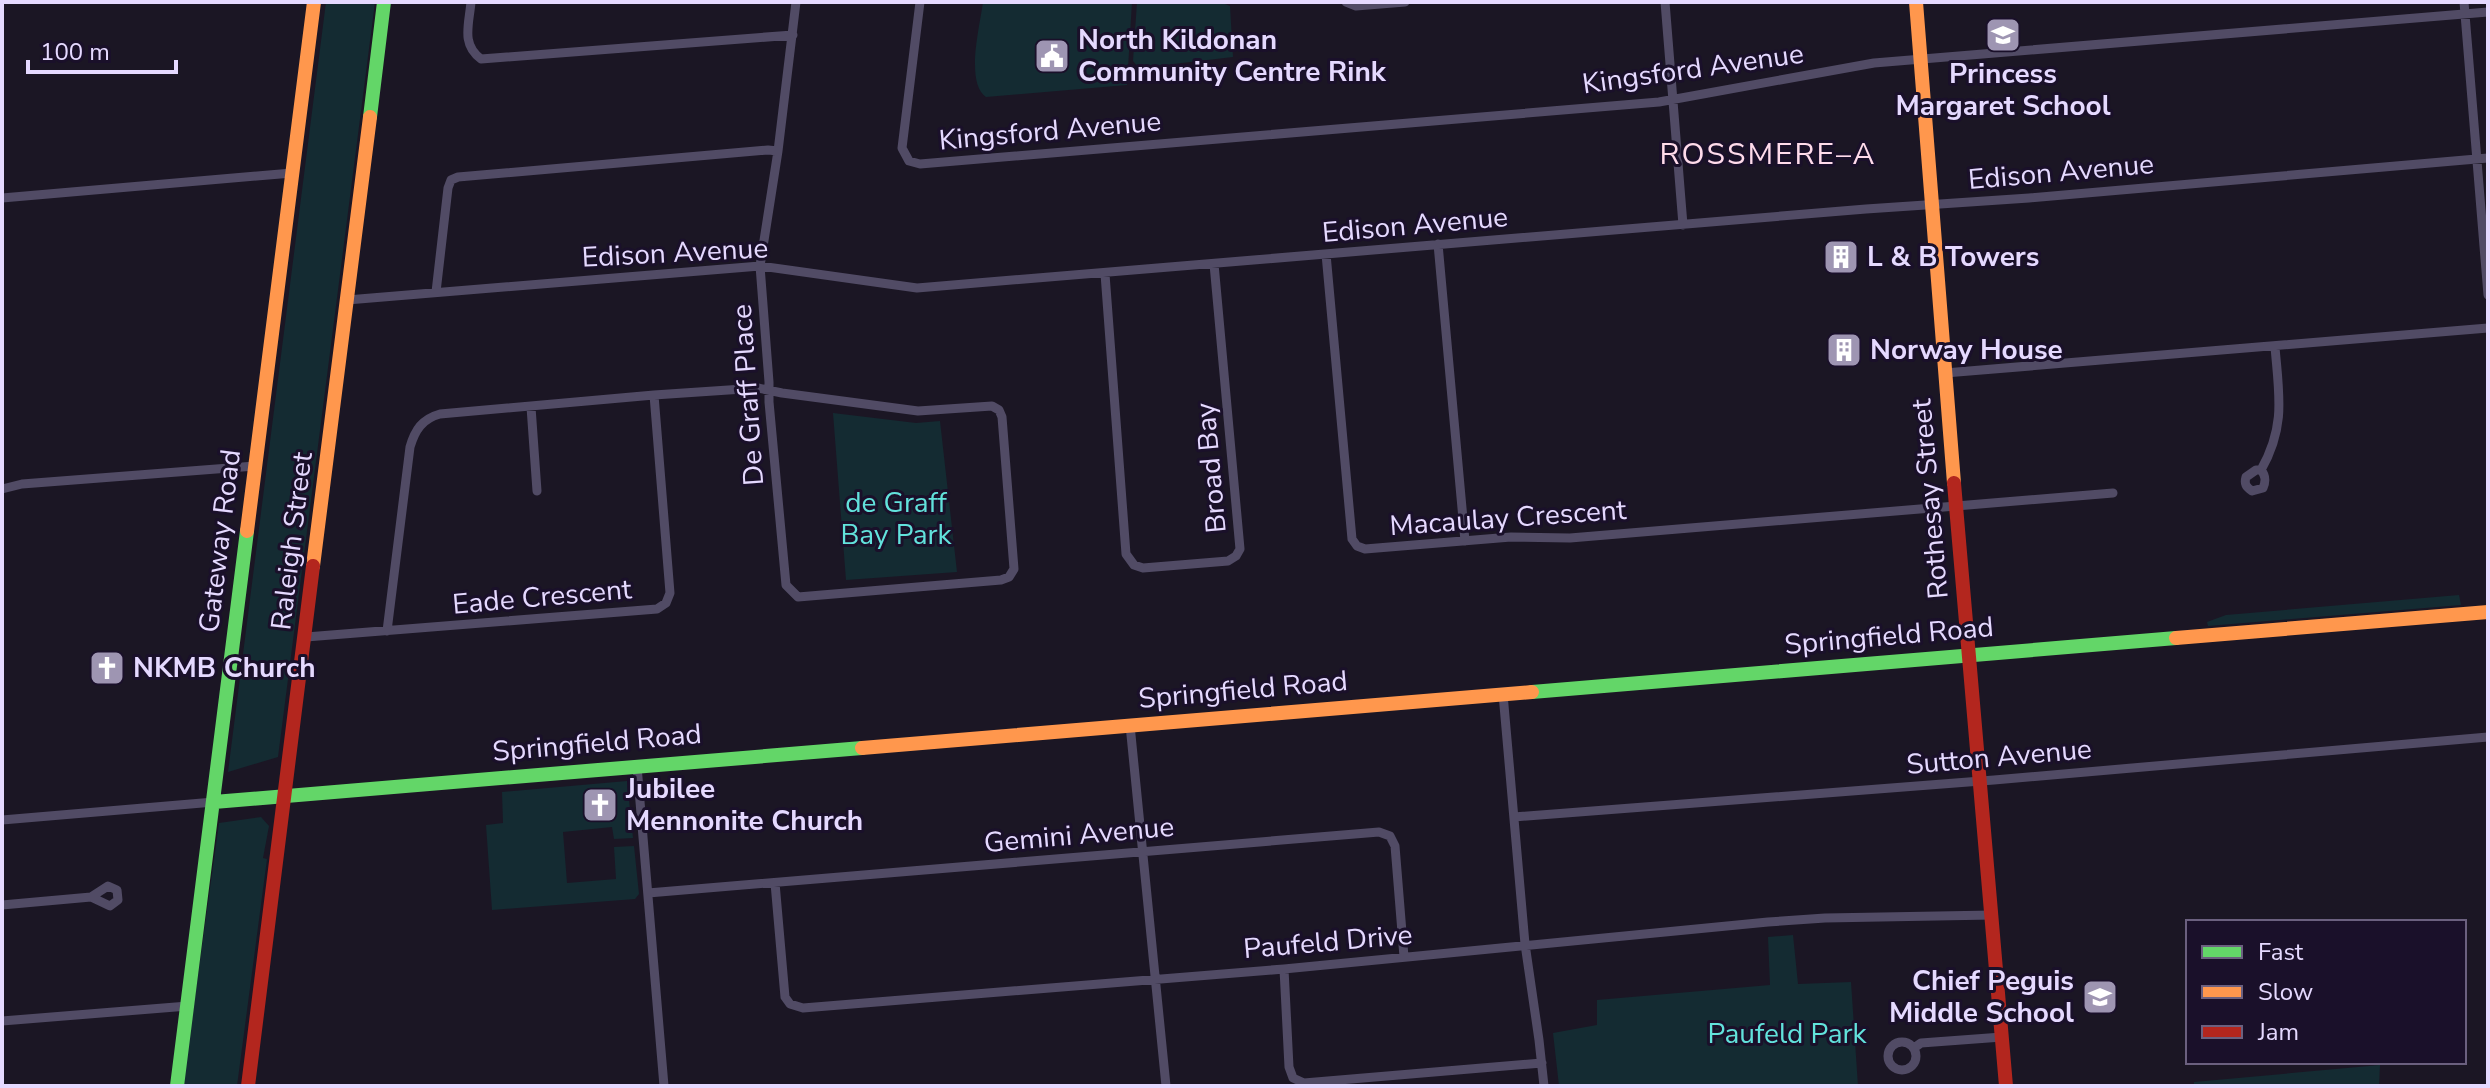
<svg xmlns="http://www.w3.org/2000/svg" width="2490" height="1088" viewBox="0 0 2490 1088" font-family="'Nunito Sans',sans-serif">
	<rect width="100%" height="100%" fill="#1b1624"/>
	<path fill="#142b32" d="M326,2H375L278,757L228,772Z
		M983,2H1132L1127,85L986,97C965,82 980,26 983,2Z
		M1137,2H1220L1230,6L1233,57L1139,68L1133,61Z
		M833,413L916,423L940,421L957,572L846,580Z
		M2459,595L2461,605L2208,626L2207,622L2226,615Z
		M627,781L633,838L614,839L612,827L563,832L567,883L616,879L614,847L634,846L639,894L635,899L492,910L486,825L503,823L502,792Z
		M261,817L269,826L263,858L267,859L237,1086H188V1084H183L219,823Z
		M1793,935L1798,984L1851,982L1858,1086H1559L1553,1033L1597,1025V1000L1770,985L1768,937Z
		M2380,1065L2379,1086H2194V1082Z"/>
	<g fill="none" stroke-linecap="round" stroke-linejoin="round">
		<path stroke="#514b65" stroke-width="9" d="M471,2C469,25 461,44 481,59L793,35
			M920,2L902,148L909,161L920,164L1659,102L1874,63L2488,12
			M1346,2L1356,6L1405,2
			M1665,2L1683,225
			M2464,2L2488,295
			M2,198L292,173
			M1438,244L1465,541
			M1326,254L1352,539L1357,546L1365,549L1511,537L1570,538L2113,493
			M1105,274L1126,554L1134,565L1143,568L1228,561L1236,556L1240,549L1214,264
			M436,292L448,188L451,180L458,177L768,150L778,151
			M347,300L760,266L917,288L1866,209L2029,198L2488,158
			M1945,373L2488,328
			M531,407L537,491
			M2261,470H2256L2246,477C2244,484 2246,487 2252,491L2263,488C2266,481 2266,476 2261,470C2286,426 2279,395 2275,347
			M2,489L22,484L255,466
			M387,631L410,447C415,430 422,419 440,414L654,395L758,388L782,393L918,411L992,406L999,410L1002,417L1014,569L1009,577L1001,580L798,597L786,585L769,402V382L760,266L778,151L796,2
			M306,637L657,609L666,603L670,593L654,395
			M1503,694L1525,944L1539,1040L1544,1086
			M1130,725L1166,1086
			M637,766L664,1086
			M1514,817L1994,780L2488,737
			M2,820L214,802
			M775,883L785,997L790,1004L803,1008L1284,969L1768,922L1825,918L1993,915
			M648,893L1379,832L1390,836L1395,846L1404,957
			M2,905L91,897L108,886L117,890L118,900L110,906L91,897
			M1284,969L1289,1067L1293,1078L1304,1083L1542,1063
			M2,1021L188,1006
			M1888 1056a14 14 0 1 1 28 0a14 14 0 1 1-28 0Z
			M1914,1048L1921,1043L2002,1037"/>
		<path stroke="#63d668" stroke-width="14" d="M370,117L384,2
			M1532,692L2176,638
			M214,802L862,748
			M177,1086L247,531"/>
		<path stroke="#ff974d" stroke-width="14" d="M1916,2L1954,483
			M247,531L314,2
			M313,566L370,117
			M2176,638L2488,612
			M862,748L1532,692"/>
		<path stroke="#b3261e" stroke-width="14" d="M1954,483L2006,1086
			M248,1086L313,566"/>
	</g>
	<defs>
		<symbol id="school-square" viewBox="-11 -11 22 22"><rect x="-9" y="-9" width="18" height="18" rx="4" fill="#9e95b2" stroke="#1a102a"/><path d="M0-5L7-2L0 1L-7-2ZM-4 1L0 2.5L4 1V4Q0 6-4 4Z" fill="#fff"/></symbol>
		<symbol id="civic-square" viewBox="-11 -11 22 22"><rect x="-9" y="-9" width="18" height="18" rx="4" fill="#9e95b2" stroke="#1a102a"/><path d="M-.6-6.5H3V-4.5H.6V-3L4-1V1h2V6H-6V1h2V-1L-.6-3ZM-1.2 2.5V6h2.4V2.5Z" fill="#fff"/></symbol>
		<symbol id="building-square" viewBox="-11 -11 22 22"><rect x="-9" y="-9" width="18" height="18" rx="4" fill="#9e95b2" stroke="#1a102a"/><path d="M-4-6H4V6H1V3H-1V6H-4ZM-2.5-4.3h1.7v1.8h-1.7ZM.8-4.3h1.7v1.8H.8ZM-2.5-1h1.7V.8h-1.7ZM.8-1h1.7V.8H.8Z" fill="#fff"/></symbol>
		<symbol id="church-square" viewBox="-11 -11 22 22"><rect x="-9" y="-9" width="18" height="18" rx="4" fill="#9e95b2" stroke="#1a102a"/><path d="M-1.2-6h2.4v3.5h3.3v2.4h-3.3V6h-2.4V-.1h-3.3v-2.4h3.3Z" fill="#fff"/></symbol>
	</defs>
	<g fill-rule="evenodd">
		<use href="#school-square" x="1983" y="15" width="40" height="40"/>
		<use href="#civic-square" x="1032" y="36" width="40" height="40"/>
		<use href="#building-square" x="1821" y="237" width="40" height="40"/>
		<use href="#building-square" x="1824" y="330" width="40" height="40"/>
		<use href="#church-square" x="87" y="648" width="40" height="40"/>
		<use href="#church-square" x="580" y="785" width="40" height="40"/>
		<use href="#school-square" x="2080" y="977" width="40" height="40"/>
	</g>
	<g text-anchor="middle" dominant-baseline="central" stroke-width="6" stroke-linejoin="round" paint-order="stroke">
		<g font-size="28" font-weight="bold" fill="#e5d9ff" stroke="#1a102a" text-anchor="start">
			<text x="1078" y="40">North Kildonan<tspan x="1078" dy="32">Community Centre Rink</tspan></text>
			<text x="2003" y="74" text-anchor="middle">Princess<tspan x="2003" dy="32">Margaret School</tspan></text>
			<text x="1867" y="257">L &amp; B Towers</text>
			<text x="1870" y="350">Norway House</text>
			<text x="133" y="668">NKMB Church</text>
			<text x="626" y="789">Jubilee<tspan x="626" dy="32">Mennonite Church</tspan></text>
			<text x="2074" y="981" text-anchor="end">Chief Peguis<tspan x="2074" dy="32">Middle School</tspan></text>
		</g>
		<g font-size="28" fill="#e5d9ff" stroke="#1a102a">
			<text transform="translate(1693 69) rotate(-8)">Kingsford Avenue</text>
			<text transform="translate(1050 131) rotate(-5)">Kingsford Avenue</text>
			<text transform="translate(2061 172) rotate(-5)">Edison Avenue</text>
			<text transform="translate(1415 225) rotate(-5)">Edison Avenue</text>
			<text transform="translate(675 253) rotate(-3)">Edison Avenue</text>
			<text transform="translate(748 395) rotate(-94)">De Graff Place</text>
			<text transform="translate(1211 468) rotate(-95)">Broad Bay</text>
			<text transform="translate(1930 499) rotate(-95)">Rothesay Street</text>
			<text transform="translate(1508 518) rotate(-4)">Macaulay Crescent</text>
			<text transform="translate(220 541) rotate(-83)">Gateway Road</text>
			<text transform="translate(292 541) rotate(-83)">Raleigh Street</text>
			<text transform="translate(542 597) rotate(-5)">Eade Crescent</text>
			<text transform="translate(1889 636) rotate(-5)">Springfield Road</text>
			<text transform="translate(1243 690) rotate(-5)">Springfield Road</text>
			<text transform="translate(597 743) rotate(-5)">Springfield Road</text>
			<text transform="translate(1999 757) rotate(-5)">Sutton Avenue</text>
			<text transform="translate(1079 835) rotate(-5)">Gemini Avenue</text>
			<text transform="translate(1328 942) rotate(-5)">Paufeld Drive</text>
		</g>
		<g font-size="28" fill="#62e2dc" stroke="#1a102a">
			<text x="896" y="503">de Graff<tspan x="896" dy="32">Bay Park</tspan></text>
			<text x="1787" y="1034">Paufeld Park</text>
		</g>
		<g font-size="30" letter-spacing="2" fill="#ffdbeb" stroke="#1a102a">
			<text x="1768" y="154">ROSSMERE–A</text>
		</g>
	</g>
	<rect width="2490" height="1088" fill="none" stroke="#e5d9ff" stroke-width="8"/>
	<rect x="2186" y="920" width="280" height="144" fill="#1a102a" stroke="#6b607f" stroke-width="2"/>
	<rect x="2202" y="946" width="40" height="12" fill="#63d668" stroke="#6b607f" stroke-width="2"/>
	<text x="2258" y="960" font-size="24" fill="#e5d9ff">Fast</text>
	<rect x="2202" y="986" width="40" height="12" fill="#ff974d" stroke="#6b607f" stroke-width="2"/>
	<text x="2258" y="1000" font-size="24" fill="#e5d9ff">Slow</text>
	<rect x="2202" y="1026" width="40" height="12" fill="#b3261e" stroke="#6b607f" stroke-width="2"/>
	<text x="2258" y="1040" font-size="24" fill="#e5d9ff">Jam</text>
	<path d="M28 60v12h148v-12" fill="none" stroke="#e5d9ff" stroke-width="4"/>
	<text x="40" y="60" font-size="24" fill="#e5d9ff" stroke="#1a102a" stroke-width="6" paint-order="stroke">100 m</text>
</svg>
